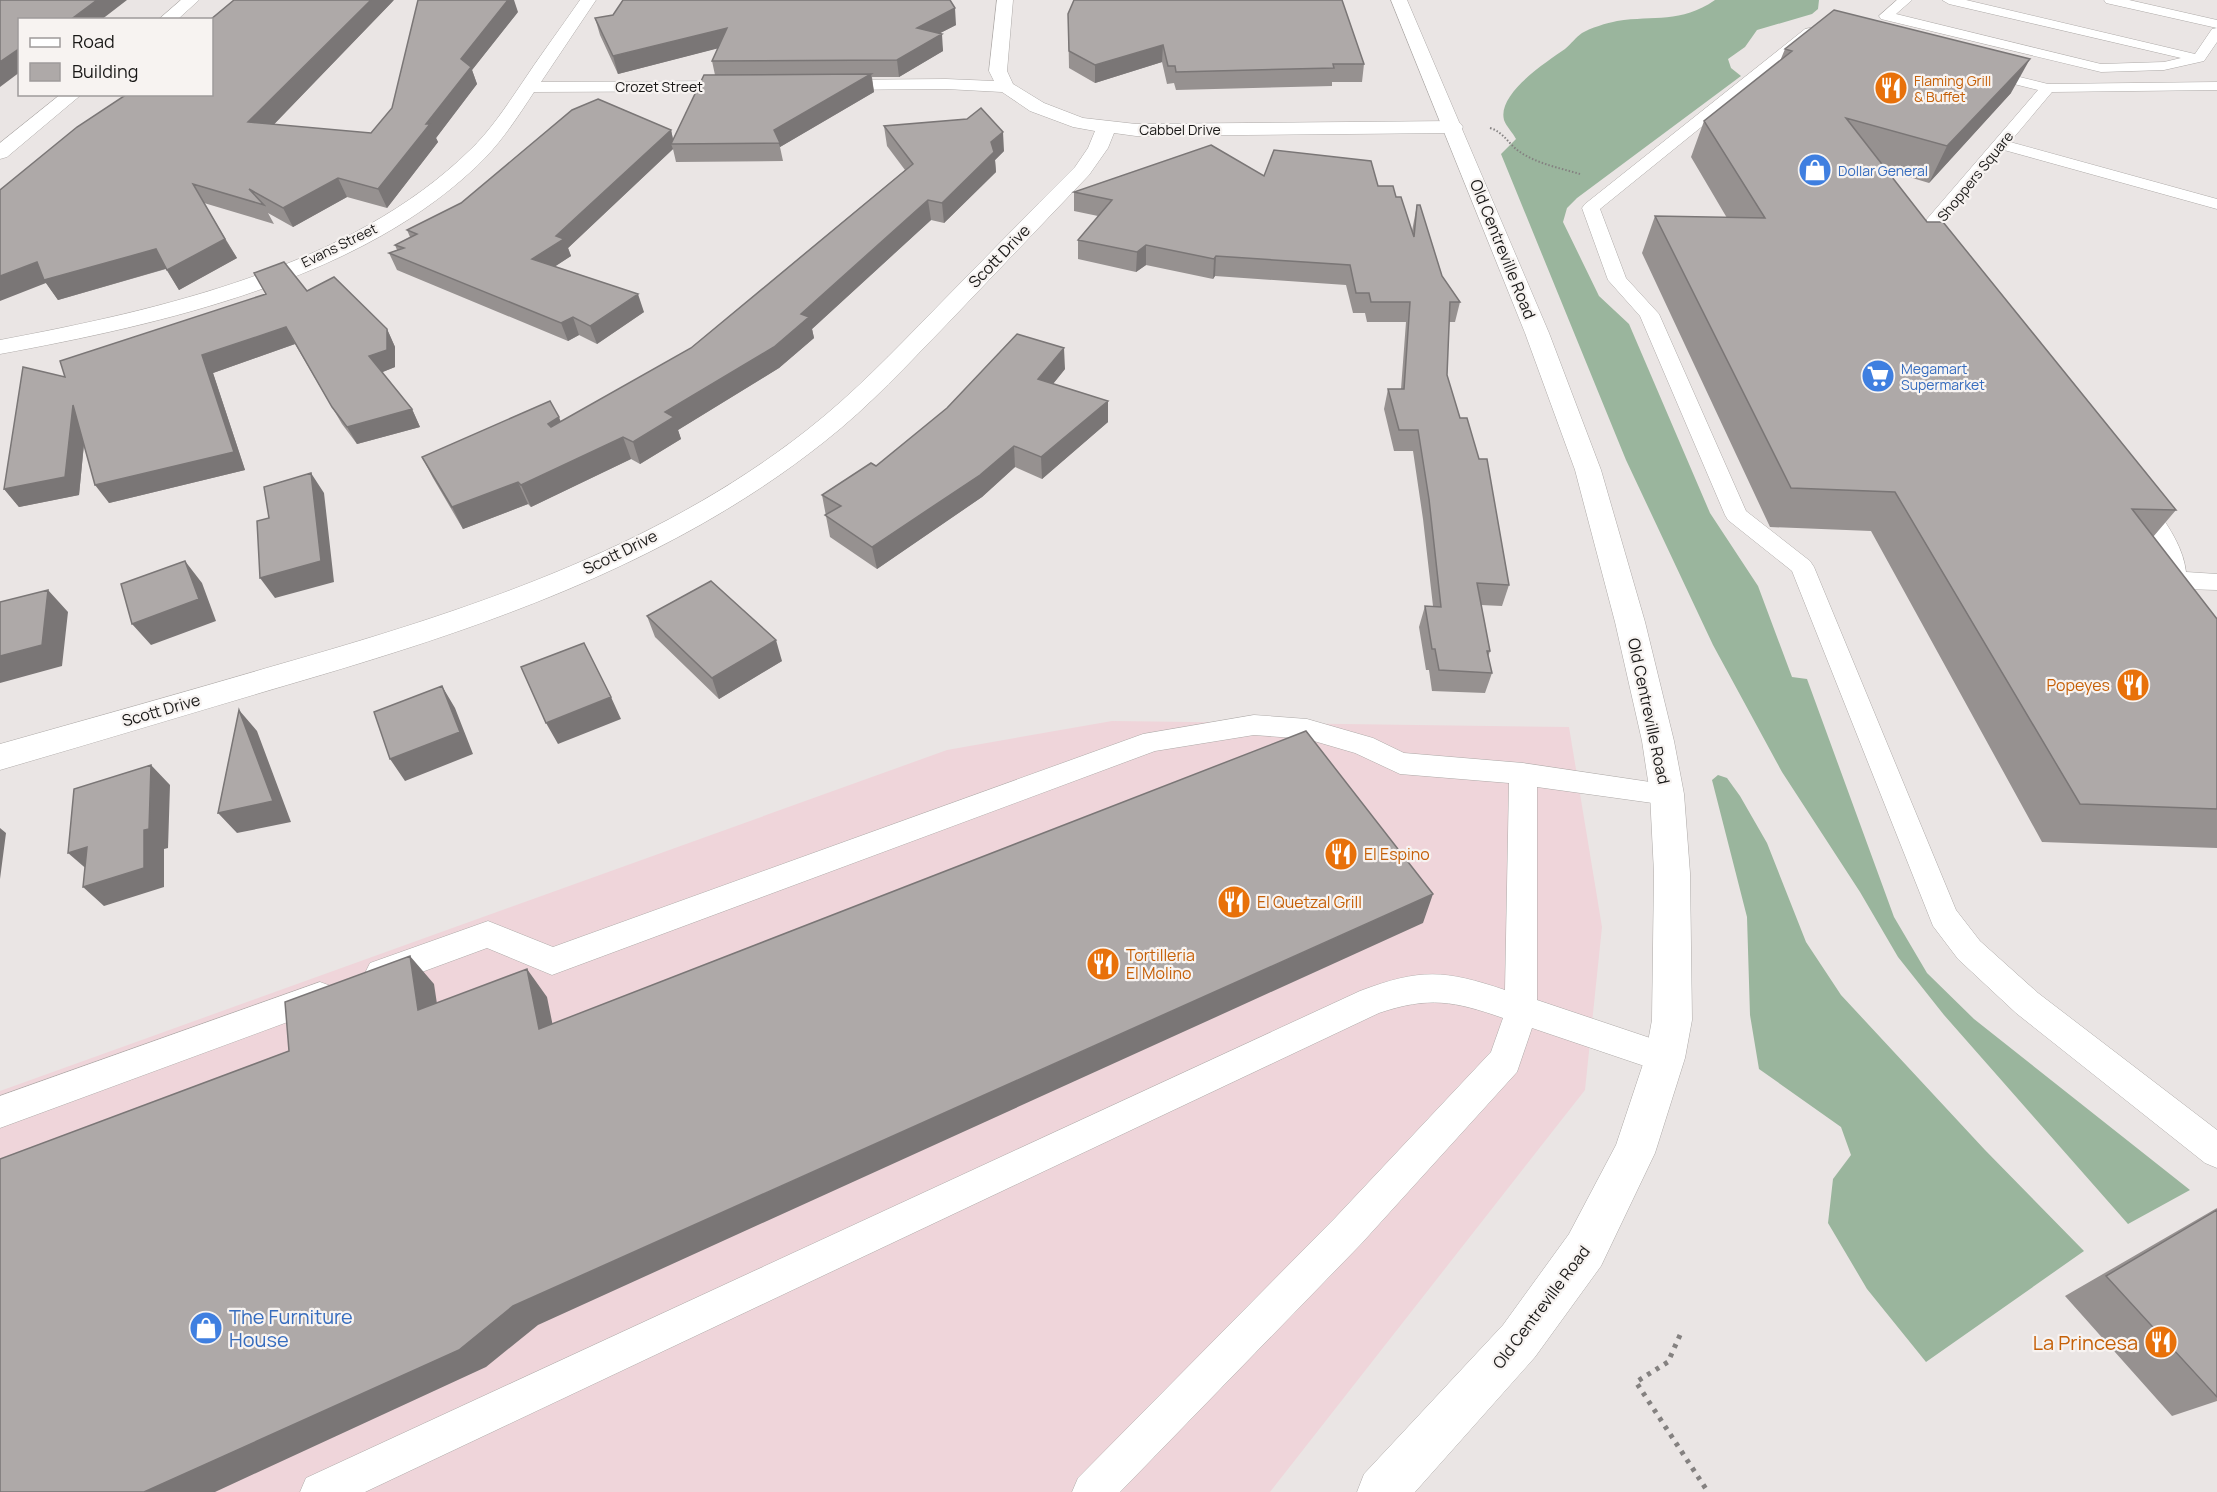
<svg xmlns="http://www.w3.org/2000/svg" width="2217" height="1492" viewBox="0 0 2217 1492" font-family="Manrope,sans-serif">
	<rect width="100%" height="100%" fill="#eae5e4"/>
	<path fill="#efd5da" d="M1112,721L1569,727L1602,927L1585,1090L1270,1492H0V1091L947,750Z"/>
	<path fill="#9ab59d" d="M1715,0H1819L1818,9L1812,14L1757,30L1745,47L1728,59L1731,68L1741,76L1577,198L1567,208L1563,222L1599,296L1629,324L1710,513L1758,586L1792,677L1807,679L1894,917L1927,973L1974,1019L2190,1190L2128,1224L1944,1015L1898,957L1860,892L1782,772L1713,645L1626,460L1501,154L1516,139C1513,133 1506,126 1504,120C1497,93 1548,61 1565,49C1571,44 1576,37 1582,33C1590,28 1607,23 1617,21C1655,15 1680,24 1715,0Z
		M1718,775L1727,778L1740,796L1767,843L1806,942L1841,995L1985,1150L2084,1251L1926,1362L1867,1289L1828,1223L1833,1179L1851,1155L1841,1127L1759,1069L1750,1015L1747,917L1712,780Z"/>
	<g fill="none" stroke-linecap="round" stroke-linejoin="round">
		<defs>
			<path id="service" d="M1897,0H1912L1896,14L2101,64L2164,62L2181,58L1949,4L1942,0H1966L2195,54L2212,29L2217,28L2106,3L2104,0H2129L2217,20V42L2204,61L2164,70L2101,72L1881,19L1879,16Z
				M1810,28L1815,29L1817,32L1815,35L1600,209L1626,278L1659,314L1746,511L1810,561L1814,567L1956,910L1980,941L2038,993L2217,1130V1168L2205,1163L2016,1013L1958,959L1933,926L1792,571L1728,520L1725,515L1640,316L1608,280L1582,208L1585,204L1805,29Z
				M1983,68L2048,84L2217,82V90L2052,92L2010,142L2217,199V209L2004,150L1944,220L1943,238L1952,254L1949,258H1937L1927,242V219L2038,90L1978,75L1976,72L1978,69Z
				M2138,494L2146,496C2163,518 2183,544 2186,572L2217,574V590L2185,589L2182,599L2173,601L2164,599C2158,588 2163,571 2159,558C2153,536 2139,520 2127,501L2130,496Z
				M1254,715L1307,719L1373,738L1404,753L1523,763L1677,786L1681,794L1677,802L1667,805L1537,787V1000L1677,1047L1681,1058L1677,1069L1665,1073L1532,1028L1517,1072L1361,1244L1120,1492H1072L1078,1478L1335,1218L1491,1052L1503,1018C1454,1001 1429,996 1379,1013L365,1492H300L306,1478L1360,991C1421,968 1445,970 1505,990L1509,783L1400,774L1355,753L1307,739L1254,735L1155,751L552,975L487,948L381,987L370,983L365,973L370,963L488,921L553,947L1143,734Z
				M320,982L331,986L336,996L331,1006L0,1128V1096Z"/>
			<path id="minor" d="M580,0H596L541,82L744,81L750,82L753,86L750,90L744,91L534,92C519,115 504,138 485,158C366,279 162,324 0,354V340C159,310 351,267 470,150C490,131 505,108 520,86C539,57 560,29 580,0Z
				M997,0H1013L1007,71L1013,84L1044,103L1083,118L1136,124L1453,121L1460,123L1463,127L1460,131L1453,133L1136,136L1114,133L1108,148L1089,175C1042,224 995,274 948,323C908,364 870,406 824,442C668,566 476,630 287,685C192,713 96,742 0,770V744C92,718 185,692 277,665C463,612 653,551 807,430C853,394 893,352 934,310C981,262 1028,214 1075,167L1088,148L1095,131L1073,127L1030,111L1002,92L946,89L828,90L822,89L819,85L822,81L828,80L946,79L994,81L989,71Z"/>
			<path id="tertiary" d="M1391,0H1407L1549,333L1601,470L1645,622L1674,741L1684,794L1690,873L1692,1020L1685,1058L1655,1153L1601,1266L1535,1357L1415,1492H1357L1364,1474L1503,1325L1569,1234L1616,1145L1645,1058L1652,1020L1654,873L1650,794L1642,741L1615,622L1575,470L1525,333Z"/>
			<path id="secondary" d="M181,0H199L177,20H158Z
				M61,94H82L7,157L0,159V143Z"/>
		</defs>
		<use href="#service" stroke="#aeaaa8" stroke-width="1"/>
		<use href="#minor" stroke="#aeaaa8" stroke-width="1"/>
		<use href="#tertiary" stroke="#aeaaa8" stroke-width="1"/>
		<use href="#secondary" stroke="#aeaaa8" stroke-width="1"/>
		<path stroke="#848180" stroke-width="2" stroke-dasharray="1.5 2" stroke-linecap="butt" d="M1490,128C1504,132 1509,145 1520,152C1538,164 1560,168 1580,174"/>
		<path stroke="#848180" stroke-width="5" stroke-dasharray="4 6" stroke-linecap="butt" d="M1680,1335L1668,1362L1636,1382L1708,1492"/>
		<use href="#service" fill="#fff" fill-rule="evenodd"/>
		<use href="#minor" fill="#fff" fill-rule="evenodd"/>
		<use href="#tertiary" fill="#fff" fill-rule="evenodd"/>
		<use href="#secondary" fill="#fff" fill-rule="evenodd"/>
	</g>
	<path fill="#969190" d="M394,0L273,125L371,133L518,12L472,70L477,84L436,138L438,142L387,208L347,197L293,227L268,213L274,224L204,203L237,258L179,290L166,269L58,300L46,283Z
		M1068,14L1364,64L1362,82H1332V86L1176,90L1174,83L1167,84L1162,62L1095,83L1069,68Z
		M595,18L956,25L940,33L943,51L899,77H872L874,92L780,147L783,161L676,162L673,149L568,248L571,256L555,266L644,312L597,344L579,335L568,341L397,270L389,253L397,250L395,245L410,237L407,230L671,130L673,139L715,75L712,61L718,48L618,74L600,35Z
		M1785,49L2011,93L1929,183L1886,170L1927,222L2176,510L2153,537L2217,619V848L2042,842L1871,531L1770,527L1642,253L1655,216L1727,218L1691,157L1704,121L1780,61Z
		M967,119L1004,151L995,160L996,172L944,223L931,220L812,329L814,338L779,368L678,430L681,439L640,464L631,459L531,507L528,504L463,529L433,478L422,457L561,422L691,348L905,170L887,146L884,126Z
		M1264,176L1378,186L1396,197L1412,231L1417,205L1442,276L1460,302L1455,322H1449L1447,375L1509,585L1502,606L1481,605L1490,651L1488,657L1492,673L1485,693L1432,691L1429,670H1426L1419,627L1425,606H1433L1423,519L1413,451H1394L1384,409L1388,389H1401L1406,322H1367L1365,313H1353L1346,285L1215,276L1213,279L1146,265L1136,272L1078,259V240L1098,216L1074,211V192Z
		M307,291L387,329L395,347V367L382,372L412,409L420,427L357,444L342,424L295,344L213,373L245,470L109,503L84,444L79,495L19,507L4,489L65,377Z
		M1065,369L1053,384L1108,422L1042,479L1015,467L982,497L877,569L830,537L822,495Z
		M647,616L782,661L719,699L655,637Z
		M2217,1208V1401L2172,1416L2065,1296Z"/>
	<path fill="#7a7676" d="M97,0H127L101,20H70Z
		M371,0H394L258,141L248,122Z
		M488,0H514L518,12L472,70L477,84L436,138L438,142L387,208L378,189L426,124L461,59Z
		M955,8L956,25L919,44L917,28Z
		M727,28L731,45L618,74L613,56Z
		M942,34L943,51L899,77L897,60Z
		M1163,45L1162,62L1095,83V65Z
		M20,48V72L0,87V62Z
		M2030,59L2011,93L1929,183L1947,146Z
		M871,74L874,92L780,147L774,130Z
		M671,130L674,144H671L673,149L568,248L571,256L539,277L532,259L556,236Z
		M1003,132L1004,151L995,160L996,172L944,223L942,203L991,142Z
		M338,178L347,197L293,227L283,208Z
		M928,200L931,220L812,329L814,338L779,368L678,430L681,439L640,464L633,442L665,412L801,314Z
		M225,239L237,258L179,290L167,270Z
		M1146,245V265L1136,272L1137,252Z
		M156,249L168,268L58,300L46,283L0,301V276L37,262Z
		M1216,256L1215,276L1213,279L1214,259Z
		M638,294L644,312L597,344L590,326Z
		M573,317L579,335L568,341L561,323Z
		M286,327L295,344L213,373L245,470L109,503L95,485L202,355Z
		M387,329L395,347V367L378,374L369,356Z
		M1064,348L1065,369L1039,401L1038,379Z
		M1108,401V422L1042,479L1041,457Z
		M73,405L86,423L79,495L19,507L4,489Z
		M412,409L420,427L357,444L347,427Z
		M559,417L567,438L548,424Z
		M623,437L631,459L531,507L521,485Z
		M1014,446L1015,467L982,497L877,569L872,547Z
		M311,473L324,493L334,582L275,598L260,578Z
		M518,482L528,504L463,529L452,507Z
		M185,561L202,583L216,621L151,645L132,624Z
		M48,590L68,612L62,666L0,683V656Z
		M776,640L782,661L719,699L712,678Z
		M442,686L455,708L473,754L405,781L390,759Z
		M611,697L621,719L558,744L546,723Z
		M239,710L257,731L291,822L237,833L218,813Z
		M151,765L170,785L168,848L164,849V887L104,906L83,887L144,830Z
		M0,828L6,833L0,879Z
		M87,847L90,872L68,853Z
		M1433,894L1423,923L538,1325L486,1367L215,1492H144L513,1306Z
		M410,956L434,984L442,1037L418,1010Z
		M527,969L547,997L559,1056L539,1029Z"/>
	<path fill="#aea9a8" stroke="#7a7676" stroke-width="1.5" d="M0,0H97L70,20H20V48L0,62Z
		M234,0H371L248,122L371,133L392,108L418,0H508L461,59L471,67L426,124H430L378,189L338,178L283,208L249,189L264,205L193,184L225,239L167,270L156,249L44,280L37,262L0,276V190L77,127L127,94H212V20H210Z
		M623,0H950L955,8L917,28L942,34L897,60L712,61L727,28L613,56L595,18L613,15Z
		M1074,0H1342L1364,64H1333L1334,68L1176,72L1175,66H1168L1163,45L1095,65L1069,51L1068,14Z
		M1834,10L2030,59L1947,146L1846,118L1927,222H1943L2176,510L2132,509L2217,619V809L2080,804L1895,492L1791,488L1655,216L1765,218L1704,121L1792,51L1785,49Z
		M871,74L774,130L780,143L671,144L704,75Z
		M598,99L671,130L556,236L564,239L532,259L638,294L590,326L573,317L561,323L389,253L404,248L395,245L417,234L407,230L461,203L572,110Z
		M981,108L1003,132L991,142L994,152L942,203L928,200L801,314L809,317L774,347L665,412L674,417L633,442L623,437L521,485L518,482L452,507L422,457L550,401L559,417L548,424L551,427L691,348L913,164L884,126L967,119Z
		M1211,145L1264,176L1274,150L1371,161L1378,186H1393L1396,197H1401L1414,237L1417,205H1420L1442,276L1460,302H1450L1447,375L1460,418H1467L1479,459H1487L1509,585L1477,583L1490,651H1487L1492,673L1439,670L1435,649H1432L1425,606L1441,607L1429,499L1418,430H1399L1388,389H1404L1410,302H1371L1369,293H1356L1350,265L1216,256L1214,259L1146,245L1137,252L1078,240L1112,200L1074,192Z
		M284,262L307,291L334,277L387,329V350L369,356L412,409L347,427L332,407L286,327L202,355L234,452L95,485L73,405L65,477L4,489L23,367L65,377L60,361L266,294L254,273Z
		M1017,334L1064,348L1038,379L1108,401L1041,457L1014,446L980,475L872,547L825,515L841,506L822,495L871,463L876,466L947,408Z
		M311,473L321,561L260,578L257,521L269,518L264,487Z
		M185,561L199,599L132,624L121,584Z
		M711,581L776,640L712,678L647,616Z
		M48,590L42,645L0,656V602Z
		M584,643L611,697L546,723L521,667Z
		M442,686L460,732L390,759L374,712Z
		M239,710L273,801L218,813Z
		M1306,731L1433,894L513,1306L459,1350L144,1492H0V1159L289,1051L285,1002L410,956L418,1010L527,969L539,1029Z
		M151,765L149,829L144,830V868L83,887L87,847L68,853L74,789Z
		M2217,1210V1397L2106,1276Z"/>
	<defs>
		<symbol id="restaurant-disc" viewBox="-11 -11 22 22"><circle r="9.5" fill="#e8710a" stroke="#f7f3f1"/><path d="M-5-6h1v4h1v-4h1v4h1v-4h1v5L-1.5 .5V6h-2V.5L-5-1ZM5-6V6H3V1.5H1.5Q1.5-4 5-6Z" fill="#fff"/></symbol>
		<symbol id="shop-disc" viewBox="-11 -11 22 22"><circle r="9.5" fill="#3f7fe0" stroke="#f7f3f1"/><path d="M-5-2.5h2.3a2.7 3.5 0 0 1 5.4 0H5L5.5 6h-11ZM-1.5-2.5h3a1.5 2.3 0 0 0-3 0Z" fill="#fff"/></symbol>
		<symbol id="supermarket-disc" viewBox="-11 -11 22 22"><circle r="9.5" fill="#3f7fe0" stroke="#f7f3f1"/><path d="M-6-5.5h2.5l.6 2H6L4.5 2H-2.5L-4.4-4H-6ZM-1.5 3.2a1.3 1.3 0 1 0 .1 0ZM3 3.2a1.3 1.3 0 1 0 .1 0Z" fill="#fff"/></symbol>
	</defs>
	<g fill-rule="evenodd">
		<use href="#restaurant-disc" x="1872" y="69" width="38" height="38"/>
		<use href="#shop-disc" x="1796" y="151" width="38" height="38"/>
		<use href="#supermarket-disc" x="1859" y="357" width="38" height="38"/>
		<use href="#restaurant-disc" x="2114" y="666" width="38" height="38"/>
		<use href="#restaurant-disc" x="1322" y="835" width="38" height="38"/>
		<use href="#restaurant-disc" x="1215" y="883" width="38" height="38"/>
		<use href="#restaurant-disc" x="1084" y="945" width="38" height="38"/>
		<use href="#shop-disc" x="187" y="1309" width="38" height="38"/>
		<use href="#restaurant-disc" x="2142" y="1323" width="38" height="38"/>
	</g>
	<g text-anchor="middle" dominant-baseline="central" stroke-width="4.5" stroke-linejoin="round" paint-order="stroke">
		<g font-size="14" fill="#c56008" stroke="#f7f3f1" text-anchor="start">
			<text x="1914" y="80">Flaming Grill<tspan x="1914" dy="16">&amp; Buffet</tspan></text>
		</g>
		<g font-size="14" fill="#191817" stroke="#f7f3f1">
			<text x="659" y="86">Crozet Street</text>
			<text x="1180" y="129">Cabbel Drive</text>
			<text transform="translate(1975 176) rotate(-51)">Shoppers Square</text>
			<text transform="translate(339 245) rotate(-26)">Evans Street</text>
		</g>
		<g font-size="14" fill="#366cbe" stroke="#f7f3f1" text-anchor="start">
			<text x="1838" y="170">Dollar General</text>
			<text x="1901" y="368">Megamart<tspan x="1901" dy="16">Supermarket</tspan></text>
		</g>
		<g font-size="16" fill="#191817" stroke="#f7f3f1">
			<text transform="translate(1503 249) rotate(68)">Old Centreville Road</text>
			<text transform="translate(999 256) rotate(-46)">Scott Drive</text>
			<text transform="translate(620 552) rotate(-26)">Scott Drive</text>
			<text transform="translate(161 710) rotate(-16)">Scott Drive</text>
			<text transform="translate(1649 711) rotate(78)">Old Centreville Road</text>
			<text transform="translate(1541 1307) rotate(-53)">Old Centreville Road</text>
		</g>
		<g font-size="16" fill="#c56008" stroke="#f7f3f1" text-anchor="start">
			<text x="2110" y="685" text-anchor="end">Popeyes</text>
			<text x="1364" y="854">El Espino</text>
			<text x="1257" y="902">El Quetzal Grill</text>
			<text x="1126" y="955">Tortilleria<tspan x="1126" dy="18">El Molino</tspan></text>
		</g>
		<g font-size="20" fill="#366cbe" stroke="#f7f3f1" text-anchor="start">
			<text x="229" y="1316">The Furniture<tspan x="229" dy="23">House</tspan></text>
		</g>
		<g font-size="20" fill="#c56008" stroke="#f7f3f1" text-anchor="end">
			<text x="2138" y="1342">La Princesa</text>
		</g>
	</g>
	<rect x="18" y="18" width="195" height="78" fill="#f7f3f1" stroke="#9e9b9a" stroke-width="1.5"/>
	<rect x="30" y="38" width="30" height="9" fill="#ffffff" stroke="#9e9b9a" stroke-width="1.5"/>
	<text x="72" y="48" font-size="18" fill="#191817">Road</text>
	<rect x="30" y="63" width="30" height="18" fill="#aea9a8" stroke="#9e9b9a" stroke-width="1.5"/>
	<text x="72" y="78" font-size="18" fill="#191817">Building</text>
</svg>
